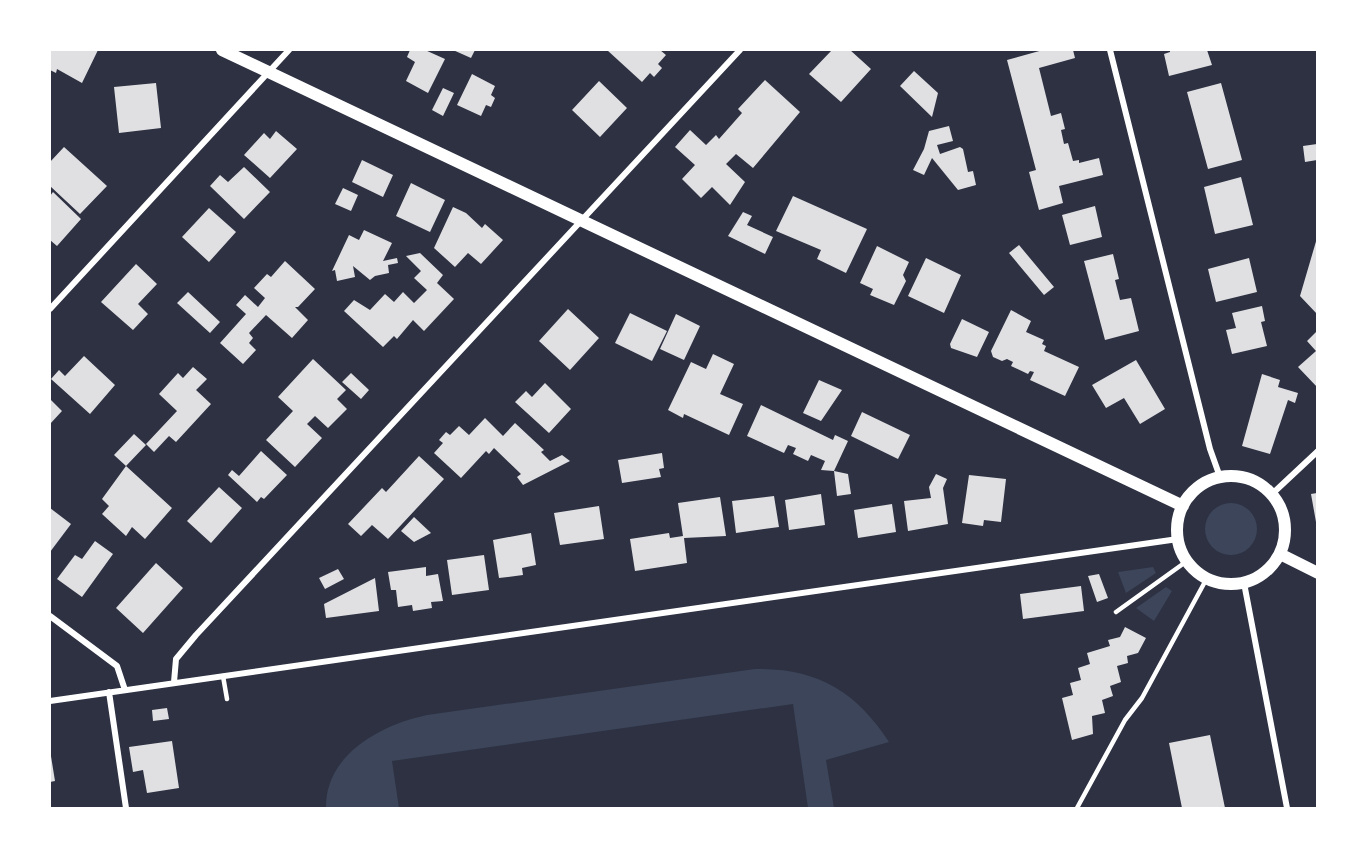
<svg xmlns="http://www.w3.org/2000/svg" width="1367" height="858" viewBox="0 0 1367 858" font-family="Merriweather,serif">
	<rect width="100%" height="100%" fill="#2d3142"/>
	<path fill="#3c4559" d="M1205 529a26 26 0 1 1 52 0a26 26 0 1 1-52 0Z
		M1153,567L1156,573L1126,593L1118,572Z
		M1166,587L1172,591L1154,621L1136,608Z
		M755,669C817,668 856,691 889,742L826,760L834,808H808L793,704L392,761L399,808H326C325,755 380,725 427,715Z"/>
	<path fill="#e0e0e3" d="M50,50H98L82,83L57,69L56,73L50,70Z
		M410,50H425L445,59L428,93L406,81L415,62L407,57Z
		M453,50H475L471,58Z
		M607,50H660L666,55L658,64L662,68L654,77L650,73L642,82Z
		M832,50H850L871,69L841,102L809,74Z
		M1043,50H1073L1075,58L1039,68L1051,116L1061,113L1065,129L1061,130L1064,144L1068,143L1073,161L1079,160V163L1099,158L1103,175L1059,186L1063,203L1039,210L1029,172L1036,170L1007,60Z
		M1170,50H1207L1212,65L1169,76L1164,54L1170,52Z
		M914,71L938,93L932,117L900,86Z
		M472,74L495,86L491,95L495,98L491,107L486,105L481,116L457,105Z
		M765,80L800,112L753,168L736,154L726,164L745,182L730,205L712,187L701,198L682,179L695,165L675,147L690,130L706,145L716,135L719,139L742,113L738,109Z
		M599,81L627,108L600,137L572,110Z
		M156,83L161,128L119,133L114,87Z
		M1221,83L1242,160L1208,169L1187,92Z
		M443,88L454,93L443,116L432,110Z
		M949,126L953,141L937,145L940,154L960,147L963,149L968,172L973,171L976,185L958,190L932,158L924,175L913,170L924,149L929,131Z
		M276,131L297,149L270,178L244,155L264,133L270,139Z
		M1317,144V160L1305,162L1303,146Z
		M64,147L107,186L80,214L50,186V162Z
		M362,160L393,175L383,197L352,182Z
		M244,167L270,192L244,219L210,186L220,175L228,182Z
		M1241,177L1253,225L1215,234L1204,187Z
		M411,183L445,200L430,232L396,216Z
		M343,188L358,195L351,211L335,204Z
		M53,192L81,219L57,246L50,240V196Z
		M793,196L867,229L846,273L817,259L821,250L776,231Z
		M1095,206L1102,237L1070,245L1062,215Z
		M453,207L466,213L482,228L485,224L503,240L481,264L468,253L455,267L434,248Z
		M209,208L236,232L209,262L182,237Z
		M743,212L752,216L747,225L773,237L765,254L728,236Z
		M364,230L392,243L383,261L397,258L398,263L388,265L389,273L375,276L370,280L353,266L355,277L337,281L335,270L332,271L349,235L359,240Z
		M1317,238V314L1300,296Z
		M1019,245L1054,287L1044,295L1009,253Z
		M877,246L909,262L903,275L906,281L894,305L870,295L873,289L860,283Z
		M420,253L443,275L437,283L454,299L424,331L413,320L397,339L394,336L383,347L344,311L354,300L370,310L385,294L394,302L403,292L414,303L427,290L414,278L421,271L406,256Z
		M1113,254L1119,279L1115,280L1120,300L1131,298L1139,331L1105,340L1084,261Z
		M926,258L961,275L944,313L908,296Z
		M1249,258L1257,292L1216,302L1208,269Z
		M285,261L315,289L298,307H295L308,320L292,338L266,315L249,333L253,338L249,343L256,350L243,364L220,343L246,314L236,305L245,295L258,307L265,298L254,288L267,274L271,277Z
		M136,264L157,284L138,304L148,314L133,330L101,302Z
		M188,292L220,322L210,333L177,303Z
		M1262,306L1265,321L1261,322L1267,346L1232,354L1226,330L1236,328L1232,313Z
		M568,309L599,338L570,370L539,341Z
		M1011,310L1031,321L1026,332L1044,340L1042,344L1046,346L1044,351L1079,367L1065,396L1030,380L1034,372L1030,371L1028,374L1011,366L1013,362L1007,359L1002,361L993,357L991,351Z
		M630,313L667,331L652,361L615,343Z
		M676,314L700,326L684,360L660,349Z
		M962,319L989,332L977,357L951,348L950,344Z
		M1317,331V387L1298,367L1316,351L1307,341Z
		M713,354L734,364L720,394L743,404L729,435L684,414L683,418L668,410L691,362L706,369Z
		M84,356L115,385L90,414L51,379L59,370L65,376Z
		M313,359L346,390L337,399L347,409L328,428L315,416L307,424L322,438L295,467L266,440L293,411L278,397Z
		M1136,360L1165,409L1140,424L1124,398L1106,408L1092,385Z
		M193,367L207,379L196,390L211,404L176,442L169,436L154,452L146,444L177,411L159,394L178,373L183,378Z
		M351,373L369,390L361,399L342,382Z
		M1262,374L1280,380L1278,387L1298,393L1295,403L1288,400L1270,454L1242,446Z
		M819,380L842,390L821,421L803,413Z
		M545,383L571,409L549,433L515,402L526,391L532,397Z
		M50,399L62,411L50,424Z
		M761,405L833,440L835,435L848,441L834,471L821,470L825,461L811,455L808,461L793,454L796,448L788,445L784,453L747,436Z
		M862,412L910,435L898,459L851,436Z
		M485,418L503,436L515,423L544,450L541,452L550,461L562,455L570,461L523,485L517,477L521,474L494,448L489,454L486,451L461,478L434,453L443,443L439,440L446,432L450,435L459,426L469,435Z
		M134,434L146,445L126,466L114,455Z
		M261,451L287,475L264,499L261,497L257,502L228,475L232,470L239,476Z
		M662,453L664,468L659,469L661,477L622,483L618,460Z
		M419,456L444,479L388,539L372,525L361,536L348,524L382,488L386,492Z
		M126,466L172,508L145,539L132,527L126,536L102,514L109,506L102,499Z
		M834,471L848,474L851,494L837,496Z
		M936,474L947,479L943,488L948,524L908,531L904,501L931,498L929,487Z
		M969,475L1006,479L1001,522L984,520L983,526L962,523Z
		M219,487L242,508L211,543L187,521Z
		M1317,493V522H1316L1311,494Z
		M821,494L825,525L789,530L785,500Z
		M774,496L779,527L736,533L732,501Z
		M720,497L726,536L684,538L687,563L635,571L630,539L669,533L670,538L683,536L678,503Z
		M892,504L896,532L858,538L854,510Z
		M599,506L604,539L560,545L554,513Z
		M50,508L71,524L50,552Z
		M414,517L431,533L414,542L401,531Z
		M531,533L536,565L522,568L523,575L499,578L493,540Z
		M95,541L113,554L82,597L57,579L75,555L82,559Z
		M484,555L489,590L452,595L447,560Z
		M156,563L183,588L143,633L116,608Z
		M426,567V576L438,574L443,601L431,602L432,608L413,611L412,605L398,607L396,590H391L388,572Z
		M338,569L344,579L325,589L319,578Z
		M1099,574L1108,598L1097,602L1088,576Z
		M375,578L379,611L326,618L324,604Z
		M1081,586L1084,611L1023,619L1020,594Z
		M1125,627L1146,638L1138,653L1127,656L1128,663L1117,666L1121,682L1110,686L1113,696L1102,700L1105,713L1092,716L1093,734L1072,740L1062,698L1073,695L1070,683L1081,680L1078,668L1090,664L1087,653L1110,646L1108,640L1120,637Z
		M167,708L169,719L153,721L152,710Z
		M1210,735L1225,808H1182L1169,743Z
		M172,741L179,788L147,793L143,770L133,772L129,747Z
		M50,750L55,781L50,782Z"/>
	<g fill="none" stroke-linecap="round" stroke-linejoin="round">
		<path stroke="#fff" stroke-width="4.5" d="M1116,612L1187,561
			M223,676L227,699
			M1077,808L1125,720L1142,698L1207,578"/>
		<path stroke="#fff" stroke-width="6" d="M1110,50L1210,449L1220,477
			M50,309L289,50
			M1272,494L1318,451
			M1244,583L1287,808
			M50,616L117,666L125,690
			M174,682L176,659L196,635L740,50
			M109,692L126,808
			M50,701L1178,539"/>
		<path stroke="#fff" stroke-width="12" d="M222,50L1183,506
			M1177 530a54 54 0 1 1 108 0a54 54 0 1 1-108 0Z
			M1280,554L1318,573"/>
	</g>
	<rect width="1367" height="858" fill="none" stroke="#ffffff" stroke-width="102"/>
</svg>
